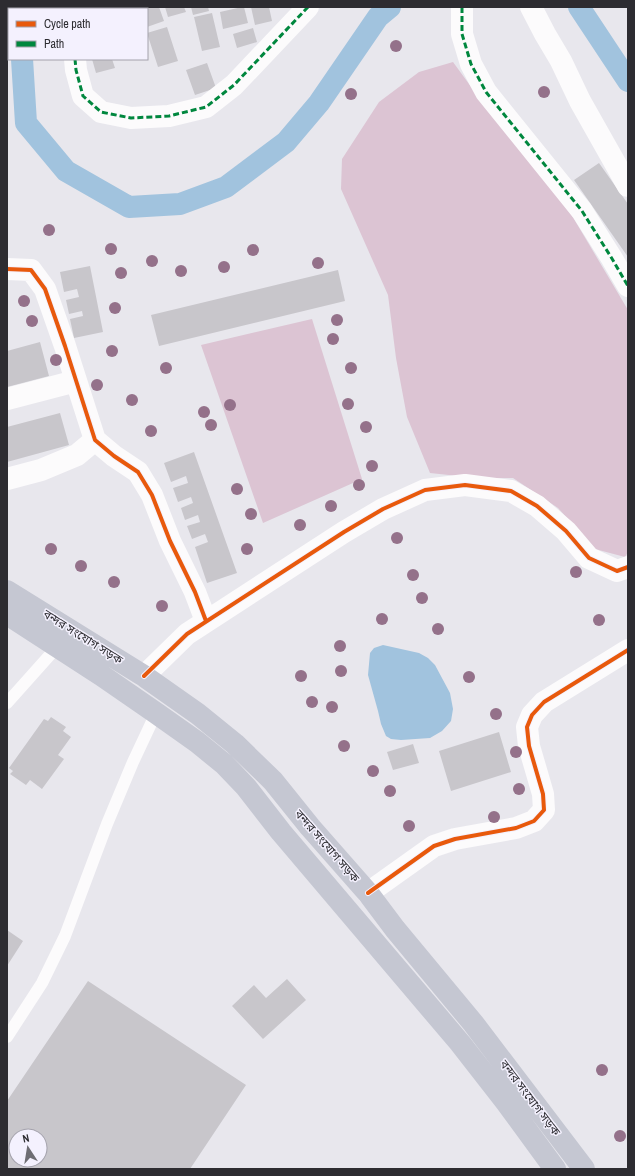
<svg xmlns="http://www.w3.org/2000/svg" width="635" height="1176" viewBox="0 0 635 1176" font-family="'Archivo Narrow','Noto Sans Bengali',sans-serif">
	<rect width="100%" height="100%" fill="#e8e7ed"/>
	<path fill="#dcc4d3" d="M453,62L477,95L571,214L628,310V552L625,557L595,549L558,508L513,478H477L430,473L407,417L396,358L388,295L341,189L342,159L379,102L419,72Z
		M312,319L362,479L263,523L201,345Z"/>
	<path fill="#a1c3de" d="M383,645L419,653L428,658L435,665L450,693L453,709L451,721L442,731L430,738L401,740L391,739L386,736L381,724L378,711L368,675L370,653L374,648Z"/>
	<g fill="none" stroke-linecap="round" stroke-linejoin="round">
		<path stroke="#a1c3de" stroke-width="22" d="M579,7L628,81
			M24,9V7
			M22,59L26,123L66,171L129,207L180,204L226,187L286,142L319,103L378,17L390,7"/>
	</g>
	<path fill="#c8c6cb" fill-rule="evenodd" d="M103,7H134V9H104Z
		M137,7H159L164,21L147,27V9H138Z
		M165,7H184L186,12L168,17Z
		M191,7H208L209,11L193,15Z
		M242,7H244L248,23L223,29L220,12Z
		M251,7H269L272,21L255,25Z
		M212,13L220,47L202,51L194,17Z
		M167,27L178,61L158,67L147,33Z
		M253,28L257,42L237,48L233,34Z
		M92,59H112L115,68L96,73Z
		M207,63L216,88L195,95L186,70Z
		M599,163L628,204V257L574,180Z
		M90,266L103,332L74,338L70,319L83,316L82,311L69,314L66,300L79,297L77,289L64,292L60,272Z
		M338,270L345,301L159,346L151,315Z
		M40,342L49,376L7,387V351Z
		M60,413L69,445L7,462V427Z
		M194,452L237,573L207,583L195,547L208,542L205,534L192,539L187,526L200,522L198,515L185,520L181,508L193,503L191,497L178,502L173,488L188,483L186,476L171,482L164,463Z
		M51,717L66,727L63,731L71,737L58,755L64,759L42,789L30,780L26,785L10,774L13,771L9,768L44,719L48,721Z
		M499,732L511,772L451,791L439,751Z
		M413,744L419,763L393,770L387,752Z
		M7,930L23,941L7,966Z
		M287,979L306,1000L263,1039L232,1006L254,985L266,998Z
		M88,981L246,1085L190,1169H7V1101ZM16,1136H40V1160H16Z"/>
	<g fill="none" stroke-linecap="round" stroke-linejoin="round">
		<path stroke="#fcfbfc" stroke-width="12" d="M7,703L57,647
			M7,1037L42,983L65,936L107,824L133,762L156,713"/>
		<path stroke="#fcfbfc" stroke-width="22" d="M72,7V9
			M462,7V34L471,64L486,92L582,211L611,257L628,286
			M531,7L545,34L561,61L580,101L628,186
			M75,59L76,70L83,96L101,112L131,118L169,116L206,107L234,85L308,7
			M7,269L31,270L45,289L65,346L95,440L114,456L138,472L152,495L170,541L195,592L206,621
			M7,399L76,381
			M7,479L41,470L77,455L95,440
			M144,676L187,634L344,532L383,509L425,490L465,485L511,491L537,506L566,531L589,558L617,571L628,567
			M368,893L434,846L455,839L516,828L534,821L544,810L543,794L529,746L527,727L532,715L544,702L628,650"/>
		<path stroke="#c5c7d2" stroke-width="22" d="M7,591L144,676L198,714L235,744L273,781L310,827L368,893L395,929L473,1023L584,1169
			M7,614L101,675L156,713L197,742L224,764L246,787L281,832L460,1043L506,1102L555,1169"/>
		<path stroke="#00873e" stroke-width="3" stroke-dasharray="6 3" stroke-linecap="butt" d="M72,7V9
			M462,7V34L471,64L486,92L582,211L611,257L628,286
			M75,59L76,70L83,96L101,112L131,118L169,116L206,107L234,85L308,7"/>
		<defs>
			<path id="cycleway" d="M7,269L31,270L45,289L65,346L95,440L114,456L138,472L152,495L170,541L195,592L206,621
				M144,676L187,634L344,532L383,509L425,490L465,485L511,491L537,506L566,531L589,558L617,571L628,567
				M368,893L434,846L455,839L516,828L534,821L544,810L543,794L529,746L527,727L532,715L544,702L628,650"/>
		</defs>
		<use href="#cycleway" stroke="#f4f1fe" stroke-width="6"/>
		<use href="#cycleway" stroke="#e8590c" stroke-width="4"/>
	</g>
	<g fill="#94718a">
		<circle cx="396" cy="46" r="6"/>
		<circle cx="544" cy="92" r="6"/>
		<circle cx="351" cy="94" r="6"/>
		<circle cx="49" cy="230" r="6"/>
		<circle cx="111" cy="249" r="6"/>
		<circle cx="253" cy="250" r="6"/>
		<circle cx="152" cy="261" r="6"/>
		<circle cx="318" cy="263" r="6"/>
		<circle cx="224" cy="267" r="6"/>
		<circle cx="181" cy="271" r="6"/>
		<circle cx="121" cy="273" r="6"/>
		<circle cx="24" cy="301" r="6"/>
		<circle cx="115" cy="308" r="6"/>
		<circle cx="337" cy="320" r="6"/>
		<circle cx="32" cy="321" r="6"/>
		<circle cx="333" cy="339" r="6"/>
		<circle cx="112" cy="351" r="6"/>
		<circle cx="56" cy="360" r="6"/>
		<circle cx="166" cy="368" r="6"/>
		<circle cx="351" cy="368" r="6"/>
		<circle cx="97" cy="385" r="6"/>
		<circle cx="132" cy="400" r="6"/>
		<circle cx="348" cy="404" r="6"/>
		<circle cx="230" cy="405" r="6"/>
		<circle cx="204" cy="412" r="6"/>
		<circle cx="211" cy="425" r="6"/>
		<circle cx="366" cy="427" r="6"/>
		<circle cx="151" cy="431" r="6"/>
		<circle cx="372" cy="466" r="6"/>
		<circle cx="359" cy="485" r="6"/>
		<circle cx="237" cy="489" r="6"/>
		<circle cx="331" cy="506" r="6"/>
		<circle cx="251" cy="514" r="6"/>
		<circle cx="300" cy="525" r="6"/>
		<circle cx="397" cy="538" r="6"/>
		<circle cx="51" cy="549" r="6"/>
		<circle cx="247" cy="549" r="6"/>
		<circle cx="81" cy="566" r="6"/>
		<circle cx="576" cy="572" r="6"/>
		<circle cx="413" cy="575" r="6"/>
		<circle cx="114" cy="582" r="6"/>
		<circle cx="422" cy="598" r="6"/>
		<circle cx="162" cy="606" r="6"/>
		<circle cx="382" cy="619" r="6"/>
		<circle cx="599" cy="620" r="6"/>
		<circle cx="438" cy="629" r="6"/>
		<circle cx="340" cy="646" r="6"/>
		<circle cx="341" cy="671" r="6"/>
		<circle cx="301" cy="676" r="6"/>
		<circle cx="469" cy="677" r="6"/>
		<circle cx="312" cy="702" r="6"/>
		<circle cx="332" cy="707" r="6"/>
		<circle cx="496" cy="714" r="6"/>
		<circle cx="344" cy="746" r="6"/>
		<circle cx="516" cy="752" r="6"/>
		<circle cx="373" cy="771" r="6"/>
		<circle cx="519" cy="789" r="6"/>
		<circle cx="390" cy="791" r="6"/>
		<circle cx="494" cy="817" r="6"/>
		<circle cx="409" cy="826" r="6"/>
		<circle cx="602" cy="1070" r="6"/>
		<circle cx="620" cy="1136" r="6"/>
	</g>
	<g text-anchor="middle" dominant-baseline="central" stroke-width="3" stroke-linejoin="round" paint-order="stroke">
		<g font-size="12" fill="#2d2c31" stroke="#f4f1fe">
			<text transform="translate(83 637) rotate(32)">বন্দর সংযোগ সড়ক</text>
			<text transform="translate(327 846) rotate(49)">বন্দর সংযোগ সড়ক</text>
			<text transform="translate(530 1098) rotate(53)">বন্দর সংযোগ সড়ক</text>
		</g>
	</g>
	<rect width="635" height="1176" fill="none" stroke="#2d2c31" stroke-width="16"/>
	<rect x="8" y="8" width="140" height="52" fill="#f4f1fe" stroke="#a4a2ac"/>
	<rect x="16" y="21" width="20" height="6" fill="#e8590c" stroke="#a4a2ac"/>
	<text x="44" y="28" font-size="12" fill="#2d2c31">Cycle path</text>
	<rect x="16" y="41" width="20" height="6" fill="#00873e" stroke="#a4a2ac"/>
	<text x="44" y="48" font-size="12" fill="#2d2c31">Path</text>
	<g transform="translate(28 1148) rotate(348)"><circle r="19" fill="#f4f1fe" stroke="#a4a2ac"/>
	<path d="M0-3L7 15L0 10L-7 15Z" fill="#6e6d73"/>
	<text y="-6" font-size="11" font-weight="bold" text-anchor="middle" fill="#2d2c31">N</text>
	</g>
</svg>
